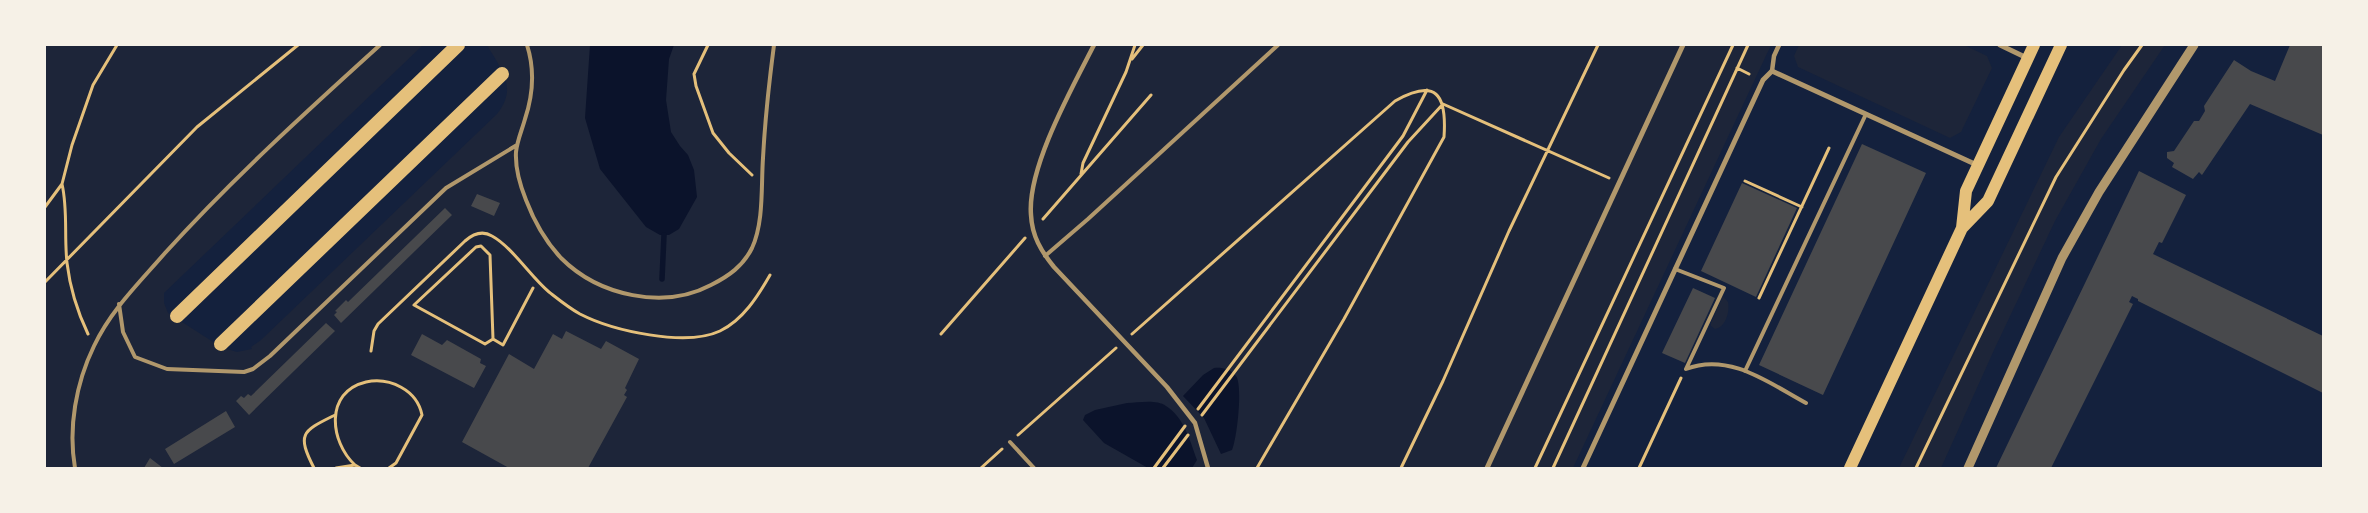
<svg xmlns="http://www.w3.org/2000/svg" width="2368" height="513" viewBox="0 0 2368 513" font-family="'Source Sans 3',sans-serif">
	<rect width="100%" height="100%" fill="#14213d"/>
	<path fill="#1d2539" d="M45,45H423L164,293V303L168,313L221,347L237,352L252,349L251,347L261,340L497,114C518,87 502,71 487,45H1771L1573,468H45Z
		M1799,45H1964L1987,56L1992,68L1961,132L1950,138L1798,67L1794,56Z
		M2122,45H2165L2101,139L2055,221L1994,350L1941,468H1899L2059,137Z
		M1723,296L1728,302C1730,311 1726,327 1715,329L1711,326V323Z"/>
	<path fill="#0b132b" d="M590,45H674L669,59L666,100L671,132L680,146L688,155L694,170L697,197L679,229L669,235H660L646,227L600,169L585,118Z
		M1214,368C1221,367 1231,369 1236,376C1243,385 1237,439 1232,450L1221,454L1204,418L1183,396L1203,375Z
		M1127,403C1138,403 1156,399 1166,406C1184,417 1190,441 1197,460L1192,468H1148L1104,443L1083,420L1085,415L1095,410Z"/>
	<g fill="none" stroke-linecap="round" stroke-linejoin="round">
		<path stroke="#0b132b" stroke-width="5.5" d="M662,279L664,235"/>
	</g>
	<path fill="#48494c" d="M2290,45H2322L2323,135L2250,104L2202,175L2199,172L2193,179L2172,167L2174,163L2167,158V152L2174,151L2194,121H2199L2205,111L2204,106L2234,60L2251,71L2275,81Z
		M1862,144L1926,173L1823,395L1759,365Z
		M2139,171L2186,195L2162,243L2159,242L2153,254L2323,336V393L2138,301V299L2132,296L2129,302L2133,304L2051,468H1996Z
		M1742,183L1797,208L1756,297L1701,271Z
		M477,194L500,203L494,216L471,206Z
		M445,208L452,215L341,323L334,315L337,312L335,311L346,300L348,302Z
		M1693,288L1715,298L1685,363L1662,353Z
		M326,323L335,331L249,415L236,401L241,396L244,398L248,394L251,396Z
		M566,331L601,349L606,341L639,359L625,388L627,390L624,395L627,397L588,468H509L462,442L509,354L534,369L553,334L562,339Z
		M422,334L442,345L447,340L481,359L480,363L486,366L474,388L411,355Z
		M226,411L235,427L174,464L165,449Z
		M150,458L163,468H144Z"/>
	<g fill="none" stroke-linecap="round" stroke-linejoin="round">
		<path stroke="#e5c07b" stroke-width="3" d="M708,45L694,74L696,86L713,133L729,153L752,175
			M1132,59L1143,45
			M1737,68L1749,74
			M1081,174L1083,163L1126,72L1135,45
			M1745,181L1802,207
			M62,184C68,210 64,236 67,263C70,288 77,311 88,334
			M45,207L62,184L72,145L93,85L117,45
			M1043,219L1151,95
			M45,282L197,127L298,45
			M1759,298L1829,148
			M941,334L1025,238
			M1132,334L1395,101C1436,78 1447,94 1444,137L1344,319L1257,468
			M493,339L485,344L414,305L476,247L481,246L490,255L493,339L503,345L533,288
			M371,351L374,331L378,324L465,241C473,234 482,230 492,236C512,247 531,277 549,292C558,299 569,308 580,314C613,331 686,347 720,331C743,320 758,296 770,275
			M1198,409L1403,136L1427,90
			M1202,415L1408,142L1443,104L1609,178
			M1018,435L1116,348
			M355,465C330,442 324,392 366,382C390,377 417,390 422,415L396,463L389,468
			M314,468C296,433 303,431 335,415
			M336,468L355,465L360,468
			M981,468L1002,449
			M1154,468L1185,426
			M1163,468L1188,435
			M1401,468L1443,381L1509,231L1598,45
			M1535,468L1733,45
			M1553,468L1748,45
			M1639,468L1681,378
			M1916,468L2056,177L2124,70L2142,45"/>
		<path stroke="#b1986c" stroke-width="4" d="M527,45C535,70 533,95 525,119C522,130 517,141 516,152C515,169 520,185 526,200C534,221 546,242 561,258C599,296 664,310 711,285C729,276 743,266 752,248C764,222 761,186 763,158C765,120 769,83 774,45
			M1045,256L1088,219L1278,45
			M1675,269L1724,288L1686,369C1729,352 1769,383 1806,403
			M119,304L123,332L135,357L167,369L244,372L253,369L270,356L446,188L517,145
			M1745,371L1866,114
			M1010,442L1034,468
			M75,468C68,428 76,383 94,346C111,310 139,283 165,253C232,179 306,112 380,45"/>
		<path stroke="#b1986c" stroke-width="4.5" d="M1094,45C1072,88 1027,168 1031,215C1032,236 1041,251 1054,267L1167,387L1195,423L1208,468
			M1772,71L1774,56L1779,45"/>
		<path stroke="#b1986c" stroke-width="5" d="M2000,45L2027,58
			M1487,468L1683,45
			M1583,468L1763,80L1772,71L1977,165"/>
		<path stroke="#b1986c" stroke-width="9" d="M1968,468L2062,258L2099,192L2194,45"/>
		<path stroke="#e5c07b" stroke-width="12" d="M1962,228L1988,201L2061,45
			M1850,468L1962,228L1966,191L2034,45"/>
		<path stroke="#e5c07b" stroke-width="14" d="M177,316L458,45
			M221,344L502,74"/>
	</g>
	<rect width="2368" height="513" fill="none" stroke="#f6f1e7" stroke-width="92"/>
</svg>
